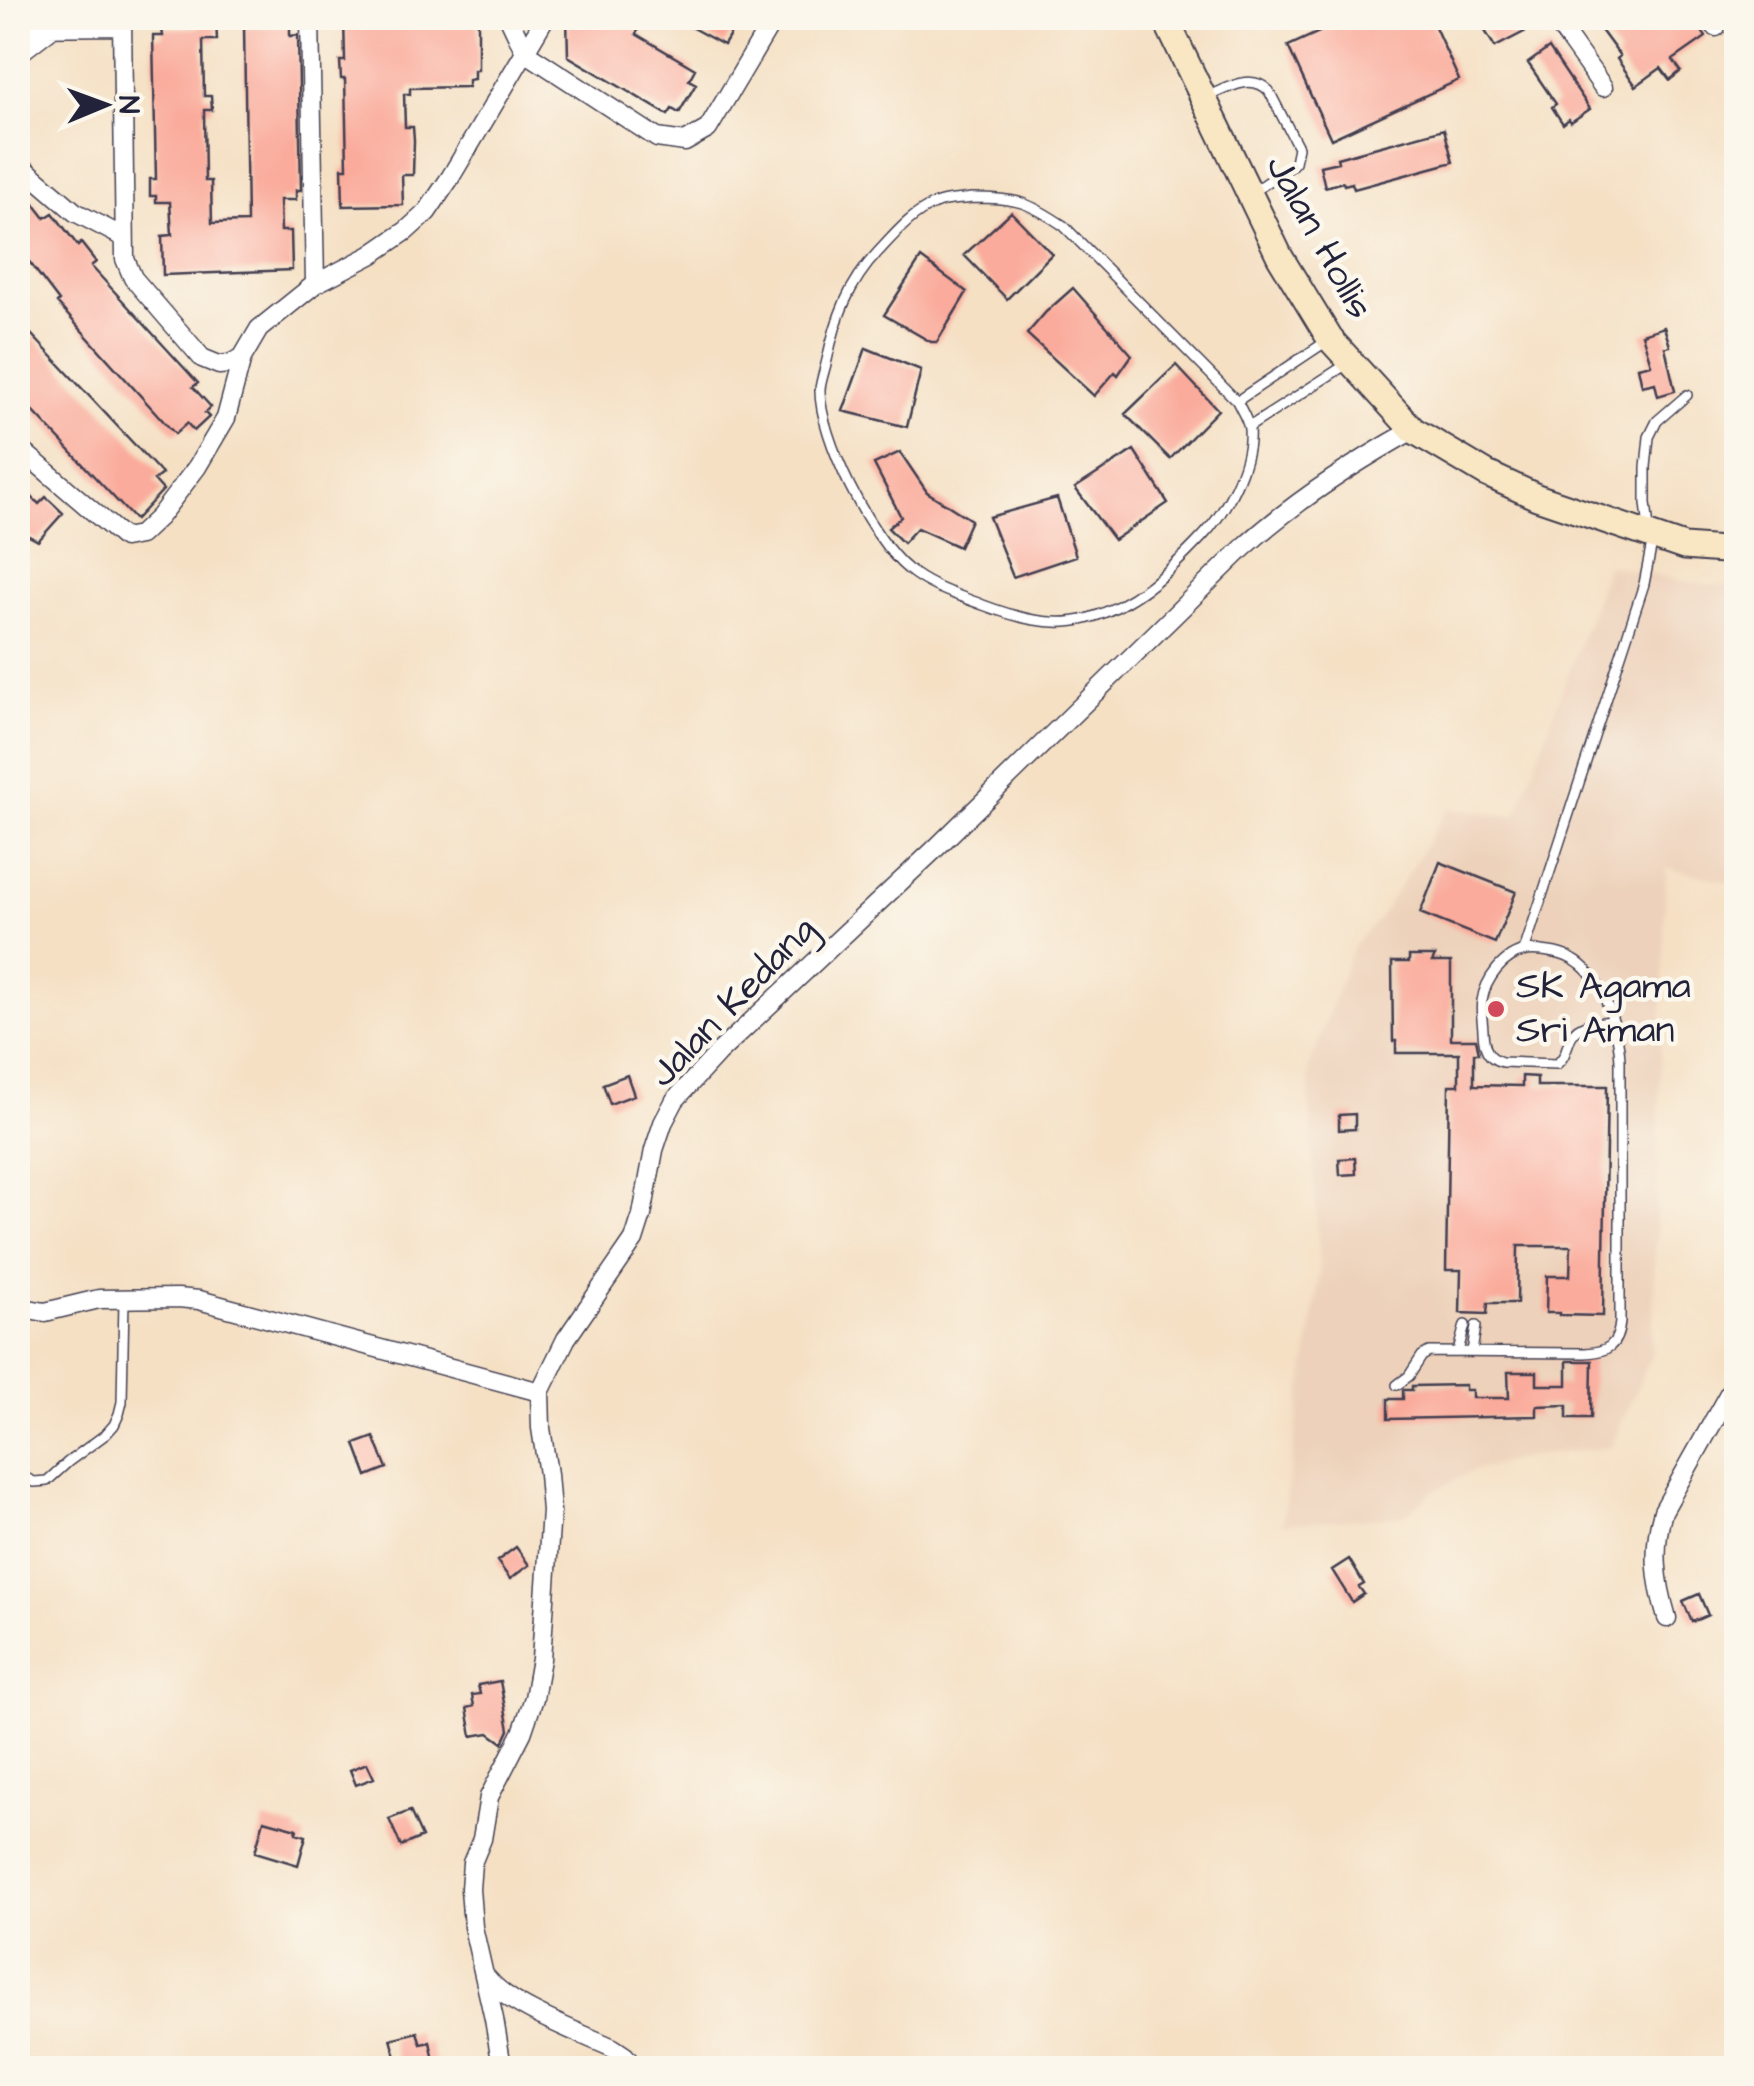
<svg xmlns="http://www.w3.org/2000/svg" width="1754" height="2086" viewBox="0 0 1754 2086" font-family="'Architects Daughter',sans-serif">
	<rect width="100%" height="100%" fill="#fbf7ec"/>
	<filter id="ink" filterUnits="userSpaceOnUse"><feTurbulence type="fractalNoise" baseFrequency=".01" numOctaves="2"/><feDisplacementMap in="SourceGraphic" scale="20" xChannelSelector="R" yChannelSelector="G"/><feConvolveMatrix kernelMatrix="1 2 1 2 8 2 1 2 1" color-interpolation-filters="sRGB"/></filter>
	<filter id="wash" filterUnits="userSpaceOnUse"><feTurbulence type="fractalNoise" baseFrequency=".0048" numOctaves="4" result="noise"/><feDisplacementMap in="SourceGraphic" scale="40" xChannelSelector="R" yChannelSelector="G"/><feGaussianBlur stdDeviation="2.25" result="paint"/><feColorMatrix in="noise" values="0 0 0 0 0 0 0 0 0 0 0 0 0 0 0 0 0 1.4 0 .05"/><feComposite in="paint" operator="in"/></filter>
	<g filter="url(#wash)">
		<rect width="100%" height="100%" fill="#f5e0c4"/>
		<path fill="#edd1ba" d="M1608,565L1698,584L1736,586V883L1666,868L1652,1354L1611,1447L1532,1456L1477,1469L1431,1492L1404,1516L1282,1524L1320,1271L1308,1071L1353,947L1381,916L1448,809L1516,816Z"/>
		<g id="blocks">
			<path fill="#faab9b" d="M344,18H478V70H474V79L468,80V87L410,88V94H404L405,127H413L414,141L413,175H402L403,205L343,206L342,168H347L345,79H341L340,61H345Z
				M567,18H608L621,25L625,18L640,27L636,34L695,69L689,80L696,84L679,113L672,109L668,115L568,56Z
				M674,18H740L724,45Z
				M1350,18H1431L1459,80L1331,139L1288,46Z
				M1477,18H1522L1528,30L1495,47Z
				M1592,18H1693L1706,37L1673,60L1681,71L1670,80L1661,68L1636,86L1617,59L1620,56Z
				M199,19H216L217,40H203L204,96H211L212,110H204L205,181H211L212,223L247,222L244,27L290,26V36L298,35L301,190H296V200H280L281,231H291L292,270L163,275L162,236L172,235L170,202H156V196H150V179H156L153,36H163L162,28H199Z
				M1549,48L1590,109L1571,122L1569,119L1563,124L1552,107L1556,104L1528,63Z
				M1444,129L1453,162L1354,189L1352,183L1344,185L1343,182L1325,187L1320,166L1338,162L1337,158Z
				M28,196L45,218L53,213L78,246L81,243L96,262L91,266L198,383L193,387L211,407L205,413L209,417L194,431L187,423L175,434L57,303L59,301L18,247V204Z
				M1011,212L1052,254L1007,299L964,255Z
				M921,258L967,292L937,342H931L884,315Z
				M1073,288L1132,355L1118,375L1115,372L1094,396L1027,334L1046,312Z
				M18,320L162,474L154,480L163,490L135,520L18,395Z
				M1664,327L1670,346L1665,347L1675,391L1658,396L1655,383L1642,386L1638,367L1651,364L1642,334Z
				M866,348L921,370L907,427L843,411Z
				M1176,365L1218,410L1170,459L1125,414Z
				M1134,450L1168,503L1114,540L1075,488Z
				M900,452L927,492L971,520L959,547L917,528L903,543L888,528L901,517L874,464Z
				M18,484L39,504L46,497L63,513L38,541L29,536L18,548Z
				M1057,498L1076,556L1013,577L989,517Z
				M1440,862L1516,892L1495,943L1420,913Z
				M1409,956H1435L1432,962H1451V1039H1476L1479,1053H1474V1085L1522,1086V1076L1537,1077V1086H1607L1603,1316L1559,1315V1313H1546L1547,1276H1570L1571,1246H1518L1517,1303H1488L1487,1314L1460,1313L1461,1270H1446L1449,1085H1459V1053H1396V1041H1393L1392,962H1409Z
				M627,1075L634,1095L610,1104L603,1084Z
				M1355,1114V1129L1339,1130V1115Z
				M1355,1158L1356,1174L1340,1175L1339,1159Z
				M1567,1361H1592L1591,1418H1567V1405L1537,1406V1416L1388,1419V1399H1403V1390H1412V1386L1465,1385V1390H1472V1398H1509L1508,1372H1537V1385H1567Z
				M374,1437L387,1468L367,1476L355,1444Z
				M516,1547L529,1565L510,1579L497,1561Z
				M1349,1559L1364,1584L1359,1587L1364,1594L1352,1602L1332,1570Z
				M1699,1594L1708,1615L1692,1622L1683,1601Z
				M500,1681L509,1730L503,1743L489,1733L472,1736L467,1708L474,1706L472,1695L480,1694L478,1685Z
				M367,1763L374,1778L356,1785L350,1770Z
				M410,1811L422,1837L401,1846L389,1819Z
				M264,1820L297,1829L296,1833L306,1836L298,1865L255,1852Z
				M417,2032L421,2044L430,2042L435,2065L421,2068H399L391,2039Z"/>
		</g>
	</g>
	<g filter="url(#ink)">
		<use href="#blocks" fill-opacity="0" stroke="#423e50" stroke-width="2.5"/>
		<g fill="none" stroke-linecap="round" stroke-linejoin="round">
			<defs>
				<path id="service" d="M1206,97C1226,89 1251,72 1269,91L1298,147L1295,162L1290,167L1253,192
					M972,198C1016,198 1027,201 1064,226L1237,401C1241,410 1248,420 1249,429C1252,464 1225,513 1202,537C1169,572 1133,606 1086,619C1051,628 1015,617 983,605C958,595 929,587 908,569C871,539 819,437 820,389C821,380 825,369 827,360C836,318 848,284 878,252C894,235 912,213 935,204C945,199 961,200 972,198Z
					M1237,401L1327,341
					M1249,427L1347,364
					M1524,951L1644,584L1653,538L1649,529L1646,503V467L1649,437L1657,421L1687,395
					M1458,1351L1465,1325
					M1472,1352L1476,1326
					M1397,1385L1409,1376L1422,1356L1429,1352L1585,1353C1607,1352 1618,1346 1620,1322V1060C1619,1034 1607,993 1589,973C1579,961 1565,954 1549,952C1542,951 1533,950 1526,951C1503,955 1485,980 1482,1001C1480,1011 1483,1023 1483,1032C1484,1047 1487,1058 1502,1062L1557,1064C1565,1057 1565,1052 1569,1042C1575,1022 1594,1023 1612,1021
					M18,1474L34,1482L47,1481L68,1462L106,1434L114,1425L119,1414L122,1402L124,1299"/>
				<path id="minor" d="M122,18L125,259L133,278L202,358L219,365L229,364L242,358
					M310,18L315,284
					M509,18L525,52
					M1554,18L1603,87
					M1710,18L1716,27
					M18,27L122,26
					M525,52L657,138L685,142L708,129L774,18
					M18,54L53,27
					M18,163L75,212L123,237
					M18,447L124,538L140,535L159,517L197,467L226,418L242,358L259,329L315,284L371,255L406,231L427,212L450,178L545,18
					M18,1307L45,1312L99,1299L178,1298L199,1300L540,1392
					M1667,1618C1656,1581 1652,1549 1663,1511L1736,1381
					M487,1978C509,2007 578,2032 613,2048L625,2056L634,2068
					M499,2068L500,2055L494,2019L473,1927L470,1889L472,1863L482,1839L489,1797L522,1733L534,1698L541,1659L551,1511L548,1474L541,1428L540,1392L566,1339L634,1240L642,1215L654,1150L663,1123L675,1100L719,1052L934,850L1243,548C1295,501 1352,464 1413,430"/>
				<path id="secondary" d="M1165,18L1280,257L1330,339L1413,430L1487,474L1537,497L1684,547L1736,551"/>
			</defs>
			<use href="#service" stroke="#423e50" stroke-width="12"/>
			<use href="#minor" stroke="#423e50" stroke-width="21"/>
			<use href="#secondary" stroke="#423e50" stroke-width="29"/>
			<use href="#service" stroke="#fff" stroke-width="9"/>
			<use href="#minor" stroke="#fff" stroke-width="18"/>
			<use href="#secondary" stroke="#f9e7c3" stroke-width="25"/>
		</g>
	</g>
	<circle fill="#d1495b" stroke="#fbf7ec" stroke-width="4" cx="1496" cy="1009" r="10"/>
	<g text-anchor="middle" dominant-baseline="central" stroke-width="9" stroke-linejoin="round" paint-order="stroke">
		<g font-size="38" fill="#22223b" stroke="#fbf7ec">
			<text transform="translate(1319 237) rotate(61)">Jalan Hollis</text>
			<text transform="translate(733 1002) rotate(-46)">Jalan Kedang</text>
		</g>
		<g font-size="38" fill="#22223b" stroke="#fbf7ec" text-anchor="start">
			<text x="1516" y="987">SK Agama<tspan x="1516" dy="44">Sri Aman</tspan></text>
		</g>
	</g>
	<rect width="1754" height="2086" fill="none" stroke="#fbf7ec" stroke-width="60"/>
	<g transform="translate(105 105) rotate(89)" stroke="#fbf7ec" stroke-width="8" paint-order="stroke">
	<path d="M0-8L18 38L0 25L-18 38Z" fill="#22223b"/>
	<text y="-15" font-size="28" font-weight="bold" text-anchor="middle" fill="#22223b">N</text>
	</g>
</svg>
